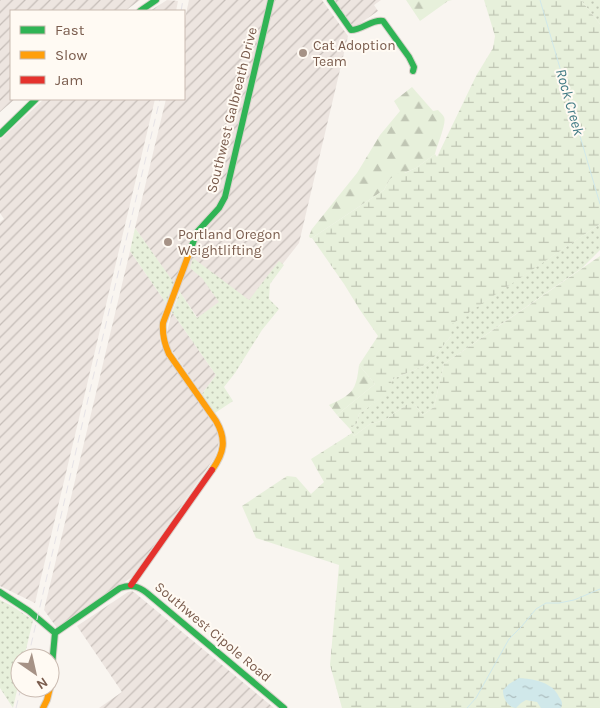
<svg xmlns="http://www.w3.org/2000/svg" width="600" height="708" viewBox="0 0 600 708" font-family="Karla,sans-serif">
	<defs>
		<pattern id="industrial-furrows" width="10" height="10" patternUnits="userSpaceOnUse" patternTransform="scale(1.25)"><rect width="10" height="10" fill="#ede5e0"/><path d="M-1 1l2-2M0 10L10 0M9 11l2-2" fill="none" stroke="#c5bdb8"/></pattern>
		<pattern id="grass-dots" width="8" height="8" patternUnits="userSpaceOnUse" patternTransform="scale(1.25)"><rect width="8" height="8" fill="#e7f0db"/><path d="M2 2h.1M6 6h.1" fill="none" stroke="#c0c6b4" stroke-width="1.8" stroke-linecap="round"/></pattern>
		<pattern id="forest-firs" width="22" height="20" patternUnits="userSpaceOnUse" patternTransform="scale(1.25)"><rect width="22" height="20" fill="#e7f0db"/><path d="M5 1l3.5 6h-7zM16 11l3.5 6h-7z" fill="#c0c6b4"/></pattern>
		<pattern id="wetland-marsh" width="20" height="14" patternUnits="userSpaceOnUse" patternTransform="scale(1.25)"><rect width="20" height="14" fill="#e7f0db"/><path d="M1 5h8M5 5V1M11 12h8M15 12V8" fill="none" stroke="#c0c6b4"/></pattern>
		<pattern id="water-ripples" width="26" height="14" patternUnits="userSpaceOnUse" patternTransform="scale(1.25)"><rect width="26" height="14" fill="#d0e8ea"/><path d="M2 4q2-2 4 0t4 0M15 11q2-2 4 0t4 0" fill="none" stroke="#aebfc0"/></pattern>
	</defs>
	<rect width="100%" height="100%" fill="#f9f5f0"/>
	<path fill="url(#industrial-furrows)" d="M0,0H140L125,11H11V99H15L0,112Z
		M167,0L178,1L176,11H150Z
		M189,0H322L348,36L299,243L218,347L135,228L166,99H184V23Z
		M329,0H381L374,5L378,11L349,31Z
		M44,99H155L35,603L0,586V222L4,219L0,213V140Z
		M130,251L166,303L160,320L159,328V335L161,346L213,424L217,432L219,439L218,447L215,457L132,577L57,628L44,610Z
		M172,312L216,375L202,394L169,346L167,332Z
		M132,591L135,593L274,708H99L122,692L77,626L128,592Z"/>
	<path fill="url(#grass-dots)" d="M581,0H600V24Z
		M600,224V250L582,268L444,364L434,407L423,415L416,406L411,404L406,405L385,420L370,424L354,436L350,429L357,423L359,414L390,391L391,382L393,379L423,366L435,356L451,336V324Z
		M135,228L174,283L166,303L130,251Z
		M193,258L249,300L279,261L284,265L270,284L269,299L279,309L262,330L235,373L224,387L233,401L215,413L202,394L216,375L172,312L180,292L197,318L219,302L202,278L190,268Z
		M0,600L12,606L33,620L24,658H20V677L13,708L0,688Z"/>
	<path fill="url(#forest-firs)" d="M406,0H452L448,1L420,21Z
		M412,87L433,111L438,110C440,112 443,115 444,117C447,123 437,145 435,154L416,168L390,179L384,190L312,238H310L309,236L312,229L357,173L380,135L400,111L394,101Z
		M359,365L375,384L337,415L329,405C353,394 356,391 359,365Z"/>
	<path fill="url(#wetland-marsh)" d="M484,0H581L600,24V224L452,324L451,336L435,356L423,366L393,379L391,382V391L359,414L357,423L350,429L337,415L375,384L359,365L378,336L360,310L344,284L312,238L384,190L390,179L398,173H405L416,168L435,154L437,157L476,76L493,48L495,36Z
		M600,256V708H342L330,665L339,565L256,538L242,506L287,476L296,477L311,494L324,482L311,459L352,433L354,436L370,424L385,420L406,405L411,403L416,406L423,415L434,407L444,364Z"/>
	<path fill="url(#water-ripples)" d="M519,678C533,679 553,682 559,697C562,701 563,703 561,708H541L537,702L526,700L521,703L516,708C507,707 503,698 503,690L509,684Z"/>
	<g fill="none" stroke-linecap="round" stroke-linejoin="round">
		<path stroke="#d0e8ea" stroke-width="1" d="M540,0L600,204
			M467,708L476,698L509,639L522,626L536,609L546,603H559L574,600L600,589"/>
		<defs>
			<path id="fast" d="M330,0L351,30C362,30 372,19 383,21L409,57L414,67L413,71
				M140,11L156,0
				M0,134L36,99
				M190,251L197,232L219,208L225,197L271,0
				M0,592L29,611L55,633
				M55,633L120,588C131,584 138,586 147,593L284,708
				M50,687L55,633"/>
			<path id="slow" d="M190,251L163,323C162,335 164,343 169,354L216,421C227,440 224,453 212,470
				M43,708L47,700L50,688"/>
			<path id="jam" d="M131,585L212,470"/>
		</defs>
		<use href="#fast" stroke="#d9d2cb" stroke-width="8"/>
		<use href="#slow" stroke="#d9d2cb" stroke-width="8"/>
		<use href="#jam" stroke="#d9d2cb" stroke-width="8"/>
		<use href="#fast" stroke="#30b455" stroke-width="6"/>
		<use href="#slow" stroke="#ff9f0a" stroke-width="6"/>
		<use href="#jam" stroke="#e5322d" stroke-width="6"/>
		<path stroke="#e6e3e7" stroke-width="1" stroke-dasharray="8 5" stroke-linecap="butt" d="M181,11L183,0
			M28,658L92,382L160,99
			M16,708L21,688"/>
	</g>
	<g fill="#a69286" stroke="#fffaf3" stroke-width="2">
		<circle cx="303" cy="53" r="5"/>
		<circle cx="168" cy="242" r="5"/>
	</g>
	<g text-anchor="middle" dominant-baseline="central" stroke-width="4" stroke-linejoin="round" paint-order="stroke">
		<g font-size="14" fill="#7a5c4d" stroke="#fffaf3" text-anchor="start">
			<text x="313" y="45">Cat Adoption<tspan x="313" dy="16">Team</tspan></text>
			<text x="178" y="234">Portland Oregon<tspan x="178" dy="16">Weightlifting</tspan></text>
		</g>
		<g font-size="14" fill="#7a5c4d" stroke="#fffaf3">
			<text transform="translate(232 110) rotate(-76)">Southwest Galbreath Drive</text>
			<text transform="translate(213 632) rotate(40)">Southwest Cipole Road</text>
		</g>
		<g font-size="15" font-style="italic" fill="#437c86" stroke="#fffaf3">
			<text transform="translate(570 102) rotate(74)">Rock Creek</text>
		</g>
	</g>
	<rect x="10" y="10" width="175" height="90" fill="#fffaf3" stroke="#cabbb1"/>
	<rect x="20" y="26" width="25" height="8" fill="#30b455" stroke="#cabbb1"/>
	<text x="55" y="35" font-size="15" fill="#7a5c4d">Fast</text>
	<rect x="20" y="51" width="25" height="8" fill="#ff9f0a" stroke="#cabbb1"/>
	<text x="55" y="60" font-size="15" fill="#7a5c4d">Slow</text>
	<rect x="20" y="76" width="25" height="8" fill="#e5322d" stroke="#cabbb1"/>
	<text x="55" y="85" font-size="15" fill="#7a5c4d">Jam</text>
	<g transform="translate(35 673) rotate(146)"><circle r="24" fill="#fffaf3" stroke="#cabbb1"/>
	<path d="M0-4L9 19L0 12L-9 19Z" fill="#a69286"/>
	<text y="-8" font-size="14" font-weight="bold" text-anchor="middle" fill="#7a5c4d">N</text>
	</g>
</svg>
